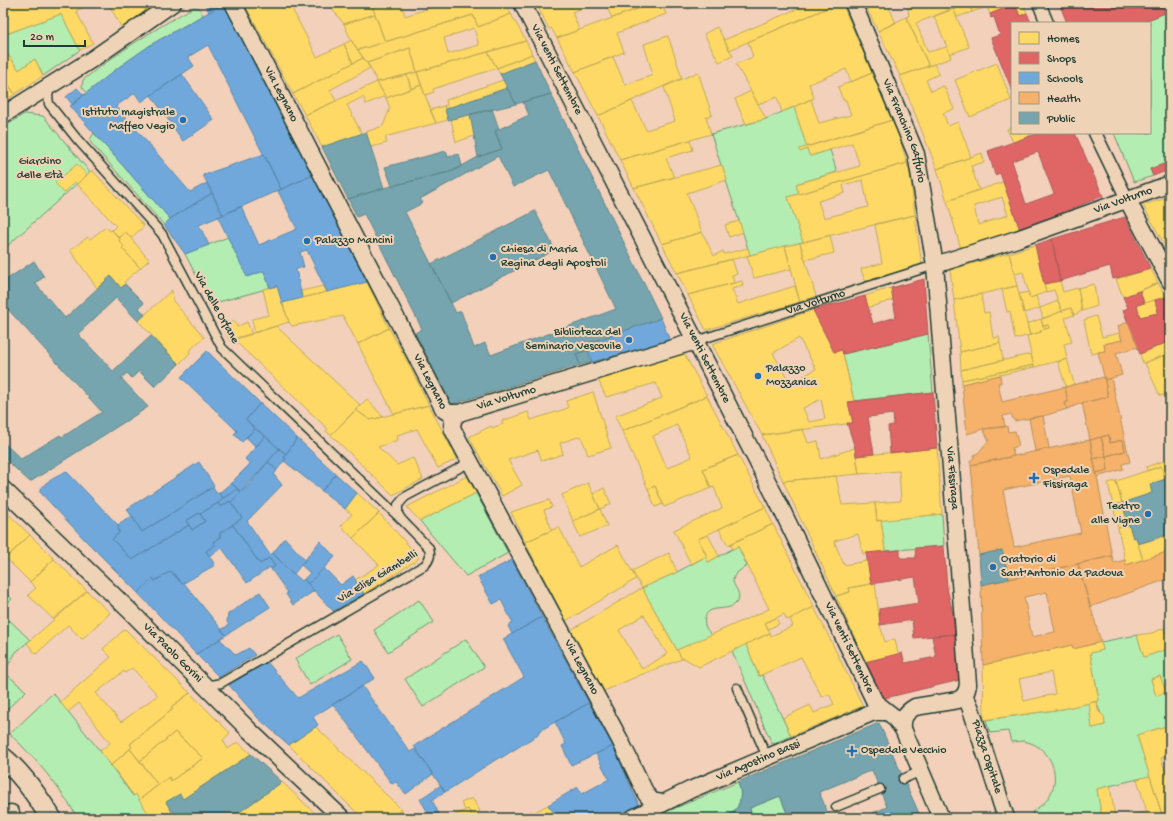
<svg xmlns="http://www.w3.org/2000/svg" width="1173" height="821" viewBox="0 0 1173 821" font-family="'Gochi Hand',sans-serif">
	<rect width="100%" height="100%" fill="#f2d0ba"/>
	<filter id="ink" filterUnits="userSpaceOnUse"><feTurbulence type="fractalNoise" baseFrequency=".025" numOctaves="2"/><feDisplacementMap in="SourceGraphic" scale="8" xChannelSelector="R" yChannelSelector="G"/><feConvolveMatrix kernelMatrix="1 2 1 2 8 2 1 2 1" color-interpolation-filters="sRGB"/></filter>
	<g filter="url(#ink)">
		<path fill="#b4edb1" stroke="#6a9572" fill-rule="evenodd" d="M194,7L199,8L203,15L152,44L119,67L87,93L82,87L83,80C118,52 155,29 194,7Z
			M1170,11V170L1166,163L1150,169L1153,176L1134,182L1114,133H1150V23H1140Z
			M61,14L80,50L43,76L35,59L19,70L3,48V35Z
			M794,107L807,147L800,151L807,149L810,156L830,150L837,172L796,184L799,194L788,197L803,242L750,255L711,134L766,119Z
			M24,114L43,116L90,172L6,247L3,242V128Z
			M94,133L170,219L164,225L91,143L90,140Z
			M228,237L247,276L264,271L270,288L211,304L185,254Z
			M928,334L933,392L854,401L843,354Z
			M476,493L508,553L466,576L420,521Z
			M942,514L944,546L885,551L881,520Z
			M738,546L747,566C716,583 748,588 736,603C728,613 708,603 705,618C703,626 707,630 712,635L677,650L642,588L677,572L705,557L708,562Z
			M3,591L12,599L3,608Z
			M419,600L434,622L388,652L374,630Z
			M3,614L30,640L16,652L4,672L26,691L3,713Z
			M337,634L352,659L310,685L295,659Z
			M1137,635L1144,657L1170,648V725L1137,735L1150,776L1097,789L1102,818H1034L1032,812C1039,807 1046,803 1050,795C1062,773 1049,745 1023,741C1019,741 1015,742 1011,742L1008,731L990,733L986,720L1062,709L1089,703L1092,728L1105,725C1104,716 1098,711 1097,701L1099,700L1090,653L1103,650L1101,642ZM1160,676L1166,692L1156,695L1151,679Z
			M466,639L484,667L423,707L405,679Z
			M746,644L759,676L762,675L791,736L772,744L732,651Z
			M53,693L100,751L133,796L136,794L152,818H78C57,784 38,761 10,734Z
			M738,782C743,799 740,804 730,818H663L661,814Z
			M780,796L789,818H752L750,808Z"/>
		<path fill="#ffd966" stroke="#bcaa57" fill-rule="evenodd" d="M3,3H92L76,11L93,43L80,50L61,14L3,35Z
			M108,3H142L146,11L122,28Z
			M142,3H156L146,11Z
			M244,3H289L317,57L344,44L353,63L293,94Z
			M331,3H371L375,14L344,24L333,10Z
			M371,3H401L405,16L446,3H505L511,14L478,27L473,15L385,42Z
			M536,3H597L572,12L579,30L557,38L551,28L549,29Z
			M605,3H654L612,18Z
			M654,3H661L666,14L617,33L624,52L575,72L557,38Z
			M685,3H701L688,9Z
			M803,3H839L729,50L724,40L804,6Z
			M839,3H842L872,73L851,82L846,69L809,84L814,98L782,112L777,97L758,104L736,64L753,57L748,42Z
			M864,3H895L888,5L896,23L878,31Z
			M907,3H927L908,9Z
			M927,3H955L957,8L916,23L928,52L947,47L951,58L929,66L906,17L909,16L908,9Z
			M955,3H969L972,12L957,17L953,8H957Z
			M969,3H998L972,12Z
			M998,3H1015V4L990,14L987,7Z
			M1017,3H1023L1027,13L1020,16L1015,4Z
			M953,8L969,47L950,54L934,16Z
			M375,14L385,42L358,50L351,40L344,24Z
			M511,14L526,41L417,72L410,48L367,63L358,50L473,15L478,27ZM474,28L479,45L448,54L444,38Z
			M906,17L929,66L900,76L878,31Z
			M717,27L733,56L719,62L704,34Z
			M668,36L682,78L598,116L575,72L613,57L625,85L653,75L644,44Z
			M351,40L363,58L353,63L344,44Z
			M526,41L532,54L497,68L488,52Z
			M3,48L19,70L35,59L43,76L15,94L3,77Z
			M410,48L417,72L377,82L370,67L367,63Z
			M488,52L497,68L433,89L434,92L425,95L417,72Z
			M532,54L535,60L500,74L497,68Z
			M363,58L370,68L330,90L336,101L305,115L293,94Z
			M997,63L1011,100L970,117L955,80Z
			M934,64L939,74L926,80L931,91L944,86L954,109L943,113L948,126L958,122L971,157L937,169L900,76Z
			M417,72L421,85L411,89L407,75Z
			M698,72L712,115L706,117L711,134L620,160L598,116L632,101L646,130L675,121L664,87Z
			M872,73L892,120L807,147L794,107L811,99L819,123L851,115L846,100H843L838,87Z
			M407,75L411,89L386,98L377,82Z
			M3,77L15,94L3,102Z
			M503,80L507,88L445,109L444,106L447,105L446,100Z
			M377,82L385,96L366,104L363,97L347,105L362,134L322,147L305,115Z
			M421,85L436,123L385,137L387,143L371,147L366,132L383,126L390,108L386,98Z
			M751,91L766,119L746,124L735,99Z
			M444,106L448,120L436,123L430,110Z
			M470,114L474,136L456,142L451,119Z
			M892,120L897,130L907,163L799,194L796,184L860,166L852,143L810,156L807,149L800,152L799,149Z
			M1012,127V133H1029L1030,136L1013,142L1007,129Z
			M690,140L693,150L666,158L674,177L634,188L620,160Z
			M982,153L984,162L971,166L979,190L947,201L937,169Z
			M907,163L910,174L915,215L803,242L788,197ZM863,180L868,207L824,218L818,201L845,193L843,185Z
			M77,164L87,175L77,184L75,182L64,193L55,183Z
			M722,165L727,180L687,193L702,232L662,244L634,188Z
			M92,170L144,226L131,238L126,232L119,238L112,230L116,226L77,184Z
			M1003,182L1020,230L961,249L947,201ZM1002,197L1008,215L978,225L974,206Z
			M1170,197V255L1143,205Z
			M915,215L922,266L865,281L861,269L882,263L875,224Z
			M739,221L743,232L729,237L725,225Z
			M106,227L110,231L112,230L119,238L120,239L119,241L124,246L122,248L140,268L124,282L125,284L121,288L111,276L97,288L70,250L88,237L90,239Z
			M126,232L149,260L140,268L122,248L124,246L119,241L120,239L119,238Z
			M702,232L714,256L723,251L724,254L748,248L750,255L677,273L662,244Z
			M830,235L834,253L805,260L800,243Z
			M800,243L816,296L800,302L785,246Z
			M1035,245L1046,292L1030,298L1023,272L1015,274L1009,253Z
			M785,246L791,269L754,278L747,256Z
			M1009,253L1017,286L954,300L950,270Z
			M732,259L737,274L732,275L734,283L688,295L677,273Z
			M1151,269L1158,283L1123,297L1116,279Z
			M742,281L743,286L732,289L738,304L795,286L800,302L706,330L688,295Z
			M1060,281L1063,292L1078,288L1082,311L1074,315L1071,308L1062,311L1054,290L1046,292L1044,284Z
			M367,282L389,328L358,344L343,316L292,326L289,322L282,303Z
			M1158,283L1166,297L1144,303L1140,291Z
			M1094,284L1097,306L1082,311L1078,288Z
			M277,286L289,322L255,333L252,319L269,315L263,289Z
			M324,286L327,292L302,298L301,291Z
			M1017,286L1030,335L1015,339L1010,311L1007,312L1002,289Z
			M891,288L893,300L867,308L865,296Z
			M172,290L173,301L204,337L189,351L190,353L179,364L138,321Z
			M1028,292L1030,298L1036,296L1040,308L1024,313L1019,294Z
			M981,294L984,313L989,312L993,338L999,337L1000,343L960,352L954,300Z
			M1155,300L1158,313L1140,317L1137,305Z
			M1058,301L1062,311L1043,319L1040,308Z
			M1071,308L1074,315L1065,318L1072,342L1064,344L1067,359L1034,367L1027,336L1041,332V330L1049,328L1048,325L1043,326L1041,319Z
			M813,310L834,352L842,350L854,401L848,402L853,423L762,435L712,344ZM799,338L816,369L790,384L773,353ZM821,399L825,419L809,422L803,408Z
			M1096,316L1102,337L1120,333L1122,340L1104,344L1105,351L1091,354L1084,320Z
			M1041,319L1043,326L1048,325L1049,328L1041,330V332L1030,335L1027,324Z
			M235,321L237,327L247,322L252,334L230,341L223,327Z
			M276,326L360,405L331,435L326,431L328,429L233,339Z
			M389,328L407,361L429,405L394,414L373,374L358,344Z
			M1170,341V353L1143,363L1140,354Z
			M1000,343L1003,360L961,370L960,352Z
			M684,353L707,396L622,431L615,416L662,398L656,383L606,397L598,379Z
			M1170,353V393L1160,396L1145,363Z
			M1031,354L1034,365L962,380L961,370Z
			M1067,359L1074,384L1066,387L1058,362Z
			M1034,365V367L962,384V380Z
			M593,392L611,448L588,455L581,436L560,443L563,454L542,461L538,450L508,460L522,485L502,496L469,437L491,426L492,428L503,424L502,421L528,412L531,420L568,408L566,401Z
			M707,396L738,455L703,469L711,488L664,507L655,486L648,489L622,431ZM677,425L692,457L667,468L653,436Z
			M367,399L383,417L370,420L356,410Z
			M429,405L457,459L438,468L417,429L397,435L398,440L378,447L397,465L413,458L423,479L393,495L331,435L356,410L370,420Z
			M803,429L808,443L818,441L821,459L855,448L859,474L783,481L762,435Z
			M937,448L942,514L877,521L875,503L901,501L899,471L859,474L856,456Z
			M738,455L765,507L698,539L707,556L691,564L674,530L722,508L714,487L711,488L703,469Z
			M1170,459V478L1165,479L1161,466L1147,471L1146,467Z
			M1161,466L1165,479L1150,484L1152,493L1122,503L1116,481Z
			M467,476L476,493L420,521L407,507Z
			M836,476L842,505L875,503L877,521L881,520L885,551L863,554L858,534L834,541L844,565L867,561L871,584L849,588L850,592L836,596L783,481Z
			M1116,481L1122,503L1113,505L1108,483Z
			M588,483L600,509L573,521L562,495Z
			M655,486L663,504L655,507L648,489Z
			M604,488L611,504L600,509L593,494Z
			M357,493L379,513L353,538L341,526L352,514L345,509Z
			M549,500L552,507L544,510L552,530L525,542L511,512Z
			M1122,503L1129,525L1118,528L1113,505Z
			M765,507L773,524L728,545L719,529Z
			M3,509L30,535L6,558L3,556Z
			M600,509L607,526L580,537L573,521Z
			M379,513L419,557L417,560L364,594L355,580L379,565L353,538Z
			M773,524L814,607L787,620L784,614L765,623L770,633L699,667L684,658L682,659L677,650L769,609L738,546L733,549L730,544Z
			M1129,525L1133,538L1136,537L1143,560L1126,565L1118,528Z
			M559,527L579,567L618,545L636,579L566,621L525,542Z
			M30,535L54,559L30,582L6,558Z
			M708,535L719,556L708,562L705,557L707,556L698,539Z
			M1167,535L1168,537L1170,536V551L1143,560L1138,544Z
			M669,553L677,572L642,588L632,571Z
			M54,559L87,591L53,619L28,595L36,588L30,582Z
			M875,583L880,625L885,642L895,639L898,654L865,662L836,596L850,592L849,588Z
			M642,588L682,659L645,673L604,691L571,630ZM644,615L667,654L642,669L619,630Z
			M87,591L110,613L82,639L68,625L36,654L27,643Z
			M814,607L863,706L791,736L783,718L810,705L814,713L834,704L829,694L822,697L801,657L759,676L746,644L770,633L771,636L793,626L790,619Z
			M776,618L779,624L768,629L765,623Z
			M1164,628L1170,644V648L1144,657L1137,635L1152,633Z
			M125,629L190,693L171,707L173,709L130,744L132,747L111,765L100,751L110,743L79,703L68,712L60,702L111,657L103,649ZM132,668L158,695L121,722L96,693L124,671L125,673Z
			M1101,642L1103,650L1090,653L1099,701L1062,709L984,720L983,665L1072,645L1073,649ZM1051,672L1055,694L1024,701L1019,679Z
			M1160,676L1166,692L1156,696L1151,679Z
			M190,693L230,733L223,740L228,749L238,742L251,754L183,799L180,794L166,802L174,815L172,818H152L139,800L169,777L171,781L203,758L175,732L140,761L130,749L132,747L130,744L173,709L171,707Z
			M1097,701L1098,711L1104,716L1105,725L1092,728L1089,703Z
			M1170,725V755L1161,758L1170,785V818H1163L1137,735Z
			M316,727L402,810L388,818H362L289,745Z
			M175,732L203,758L171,781L169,777L158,785L140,761Z
			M130,749L158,785L139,800L136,794L134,796L111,765Z
			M1150,776L1163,818H1118L1147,812L1137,779Z
			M282,782L320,818H231Z
			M1110,786L1115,818H1102L1097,789Z
			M472,798L480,811L472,816L468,809L465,810L461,803Z
			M548,805L558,818H537L533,813Z
			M468,809L473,818H452V817Z
			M402,810L409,818H388Z
			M532,811L537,818H520Z"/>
		<path fill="#e06666" stroke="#a65a57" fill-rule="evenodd" d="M1059,3H1170V11L1140,23H1108L1107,20L1097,23H1067Z
			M1015,4L1020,16L1027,13L1031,23H1012V90L991,38L1000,35L994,17L991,18L990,14Z
			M1039,133H1075L1103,196L1020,230L1000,173L995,175L988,151ZM1038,152L1054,194L1026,204L1012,161Z
			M1167,163L1169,170L1153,176L1150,169Z
			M1125,217L1151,269L1113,279L1110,266L1060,281L1052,239Z
			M1052,239L1060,281L1044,284L1035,245Z
			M924,279L928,334L843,354L842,350L834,352L813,310L865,296L873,324L896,317L891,288Z
			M1140,291L1144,303L1137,305L1140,317L1158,313L1155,300L1166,297L1170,305V341L1140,354L1123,310L1128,308L1123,297Z
			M933,392L937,448L890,453L888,426L894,425L893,414L868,417L874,454L856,456L855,448L847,423H853L848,402Z
			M944,546L947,588L953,614L955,634L914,638L912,620L880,625L879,609L919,603L915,577L871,584L866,553L900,550V558H916L915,548Z
			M955,634L960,680L881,699L865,662L902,653L905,663L936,657L932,636Z"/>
		<path fill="#6fa8dc" stroke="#5788aa" d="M204,3H220L221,5L209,12Z
			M225,3L313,175L281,189L208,45L188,57L194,66L141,102L135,93L116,106L190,192L207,183L212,193L170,219L70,106L119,67L152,44Z
			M182,74L214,120L183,141L151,95Z
			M77,88L84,95L73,105L66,97Z
			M264,154L281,189L223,215L203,175Z
			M313,175L367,282L327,292L307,250L300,252L304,267L296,269L302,298L282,303L277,286L270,288L264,271L247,277L218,217L241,206L259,245L297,229L278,191Z
			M212,193L223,215L199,225L209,245L185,254L164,225L170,219Z
			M661,318L670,341L592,362L586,344Z
			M207,351L260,403L246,420L255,429L242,442L234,434L237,431L234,428L181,377Z
			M260,403L297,438L286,454L246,420Z
			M255,429L265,436L256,447L246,437Z
			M265,436L279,449L241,492L231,483L250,464L245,459Z
			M297,438L336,474L322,491L284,461L286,458L284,457Z
			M279,449L286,454L284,457L286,458L277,470L268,462Z
			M199,462L214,486L142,532L127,509Z
			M268,462L277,470L274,475L282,485L247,521L270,555L273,553L293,575L294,574L302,581L304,579L314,591L293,605L286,594L288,593L271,569L275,566L269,558L260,564L233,525L242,518L231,502L249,485Z
			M66,471L118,525L119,533L112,539L132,560L189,525L192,530L205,521L200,514L218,503L221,507L230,501L242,518L220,533V537L213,542L215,545L206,551L215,565L182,584L171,571L155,581L153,578L138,593L86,541L39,491L46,483Z
			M336,474L357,493L345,509L322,491Z
			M231,483L238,489L223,498L219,493Z
			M213,487L217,494L219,493L223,498L218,503L200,514L199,513L186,521L189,525L132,560L112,539L119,533L118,525L132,516L142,532Z
			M238,489L241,492L231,502L230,501L221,507L218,503L223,498Z
			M199,513L205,521L192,530L186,521Z
			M233,525L260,564L269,558L275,566L271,569L270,567L247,583L222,548L209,556L206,551L215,545L213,542L220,537V533Z
			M285,538L305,560L293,575L273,553Z
			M320,541L335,557L308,584L304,579L310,573L301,565Z
			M512,560L542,617L512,634L508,626L513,623L501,600L493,604L478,577Z
			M324,568L341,585L353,576L364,594L333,611L308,584Z
			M171,571L182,584L184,583L226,635L196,654L138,593L153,578L155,581Z
			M260,592L270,607L226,635L221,630L229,625L227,622L228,614Z
			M542,617L589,703L555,722L538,732L539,734L501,758L500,757L445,792L414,746L524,677L503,639Z
			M220,639L236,655L249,648L255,655L219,677L196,654Z
			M363,661L375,678L313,717L318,725L289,745L258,718L229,685L267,662L298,698Z
			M362,686L410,752L415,749L433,774L406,794L396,782L392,784L333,704Z
			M589,703L613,746L571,765L562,746L566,744L555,722Z
			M613,746L639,805L611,818H558L548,805L578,787L582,794L609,779L596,754Z
			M441,785L445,792L432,800L441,818H431L420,799Z"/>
		<path fill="#f6b26b" stroke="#b68f5a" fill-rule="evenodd" d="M1128,322L1138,347L1116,353L1122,375L1105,380L1098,352L1105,351L1104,344L1122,340L1118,326Z
			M1000,375L1001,383H998L1002,402L1065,387L1068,402L1065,403L1067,409L1043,416L1014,421L1011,414L1003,416L1005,427L983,429L967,434L962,384Z
			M1104,377L1108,397L1082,403L1067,409L1065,403L1068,402L1065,387Z
			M1111,378L1130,462L1122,464L1123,469L1097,477L1096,473L1108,470L1106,456L1125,451L1123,440L1110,443L1109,435L1090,440L1082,403L1108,397L1105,380Z
			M1043,416L1049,448L1035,451L1029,418Z
			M1007,426L1008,432L1015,431L1019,446L1012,448L1014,456L971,465L970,461L974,458V455L978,453L989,440L983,429Z
			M1109,435L1110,443L1123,440L1125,451L1106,456L1101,437Z
			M1101,437L1106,456L1093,459L1090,440Z
			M1090,440L1112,556L1009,579L1002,550L979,555L971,465ZM1070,476L1081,533L1014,547L1003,490Z
			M1106,456L1108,470L1096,473L1093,459Z
			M1170,551V578L1090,607L1078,564L1112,556L1114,563L1125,560L1126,565Z
			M1078,564L1101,642L1073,649L1072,645L983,665L981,585ZM1047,592L1055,632L1032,637L1024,597Z"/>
		<path fill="#76a5af" stroke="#5c868a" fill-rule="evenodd" d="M535,60L551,94L516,104L500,74Z
			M507,88L516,104L448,120L445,109Z
			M551,94L661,318L586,344L588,350L576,354L580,365L452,404L415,333L422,329L364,214L357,217L348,199L384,188L453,171L478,157L502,149L495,131L529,115L523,102ZM498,156L513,187L549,170L616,309L491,355L485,343L474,348L461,311L456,313L451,303L405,212L423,203L420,199Z
			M492,109L499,129L495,131L502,149L478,157L470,114Z
			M366,132L384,188L348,199L322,147Z
			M446,151L448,157L459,154L462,166L453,171L392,186L385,167Z
			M535,211L555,250L451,303L431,264Z
			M34,261L44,277L35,283L65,318L111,276L121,288L125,284L144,303L139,308L145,315L138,321L116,298L78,334L113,371L151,336L179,364L155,387L139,371L132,378L127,373L121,378L148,407L30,482L3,457V442L21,459L60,435L62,437L102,412L4,305L3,306V282Z
			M588,350L592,362L580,365L576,354Z
			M1170,478V536L1168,537L1167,535L1138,544L1136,537L1133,538L1122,503L1152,493L1150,484Z
			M1002,550L1009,579L981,585L979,555Z
			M879,723L921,818H861L887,807L872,770L819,792L830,818H789L780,796L750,808L752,818H730L729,815L738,807L740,800L741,792L738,782Z
			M251,754L282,782L231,818H172L174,815L166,802L180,794L183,799Z
			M661,814L663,818H653Z"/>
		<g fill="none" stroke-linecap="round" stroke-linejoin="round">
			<defs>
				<g id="service">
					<path d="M51,86L48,95L49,104L77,139L162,234L222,348L401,519"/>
					<path id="s1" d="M696,341L935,265"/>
					<path d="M206,684L211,685L221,683L425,565C430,559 431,555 429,548L401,519L398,514V505L405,497L463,466L466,460V456"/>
					<path d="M737,688L767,757"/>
					<path d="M903,779L921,771"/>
					<path d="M836,807L880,789"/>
				</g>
				<path id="pedestrian" d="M1039,3L1047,23
					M1095,133L1127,199"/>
				<g id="minor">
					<path id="s2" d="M233,3L444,410L449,413H459L696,341"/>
					<path id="s3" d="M522,3L779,504L875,702L894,717L903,729L941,818"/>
					<path id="s4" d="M853,3L916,154L935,265L968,684C967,692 965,696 958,700L915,707C905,713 902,718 903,729"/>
					<path d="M3,115L94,58L173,3"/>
					<path d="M1127,199L1170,281"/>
					<path id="s5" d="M935,265L1017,239L1170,184"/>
					<path id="s6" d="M459,413C453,417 451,423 453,430L620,740L646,794L652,801L663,803"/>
					<path id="s7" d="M3,489L129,610L249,730L342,818"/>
					<path id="s8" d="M963,697L968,702L971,709L1006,818"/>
					<path d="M3,817L11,813"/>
					<path id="s9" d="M633,818L690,790L874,712H886"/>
				</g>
				<path id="tertiary" d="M3,758C22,773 38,797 51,818"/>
			</defs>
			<use href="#service" stroke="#1f3d34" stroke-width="11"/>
			<use href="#pedestrian" stroke="#1f3d34" stroke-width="15"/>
			<use href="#minor" stroke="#1f3d34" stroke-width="19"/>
			<use href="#tertiary" stroke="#1f3d34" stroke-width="23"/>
			<use href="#service" stroke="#efd3b6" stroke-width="8"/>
			<use href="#pedestrian" stroke="#efd3b6" stroke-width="12"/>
			<use href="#minor" stroke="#efd3b6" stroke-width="16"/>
			<use href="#tertiary" stroke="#efd3b6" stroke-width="20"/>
		</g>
	</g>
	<g fill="#1f6fb2" stroke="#efd3b6" stroke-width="1.5">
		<circle cx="183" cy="120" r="4"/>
		<circle cx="307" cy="241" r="4"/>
		<circle cx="493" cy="257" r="4"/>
		<circle cx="629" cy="340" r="4"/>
		<circle cx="758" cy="376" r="4"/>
		<path d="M1032 472h4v4h4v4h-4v4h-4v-4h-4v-4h4z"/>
		<circle cx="1148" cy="514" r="4"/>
		<circle cx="993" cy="567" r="4"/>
		<path d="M850 745h4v4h4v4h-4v4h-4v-4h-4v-4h4z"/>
	</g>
	<g text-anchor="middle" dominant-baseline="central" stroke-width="4" stroke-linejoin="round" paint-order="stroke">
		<g font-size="12" fill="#1f3d34" stroke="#efd3b6">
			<text stroke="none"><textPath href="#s3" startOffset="75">Via venti Settembre</textPath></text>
			<text stroke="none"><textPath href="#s2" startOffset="103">Via Legnano</textPath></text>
			<text stroke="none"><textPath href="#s4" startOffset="138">Via Franchino Gaffurio</textPath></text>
			<text stroke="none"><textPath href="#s5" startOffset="199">Via Volturno</textPath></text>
			<text stroke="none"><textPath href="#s1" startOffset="126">Via Volturno</textPath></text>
			<text transform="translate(216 308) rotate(61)">Via delle Orfane</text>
			<text stroke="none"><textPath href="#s3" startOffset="399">Via venti Settembre</textPath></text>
			<text stroke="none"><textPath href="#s2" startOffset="427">Via Legnano</textPath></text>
			<text stroke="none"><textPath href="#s2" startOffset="524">Via Volturno</textPath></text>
			<text stroke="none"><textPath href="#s4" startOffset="490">Via Fissiraga</textPath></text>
			<text transform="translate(378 577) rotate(-31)">Via Elisa Giambelli</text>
			<text stroke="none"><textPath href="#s3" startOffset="723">Via venti Settembre</textPath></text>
			<text stroke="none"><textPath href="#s7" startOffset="236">Via Paolo Gorini</textPath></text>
			<text stroke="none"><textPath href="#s6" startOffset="289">Via Legnano</textPath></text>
			<text stroke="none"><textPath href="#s8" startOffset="65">Piazza Ospitale</textPath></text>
			<text stroke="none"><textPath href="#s9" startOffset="138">Via Agostino Bassi</textPath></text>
		</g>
		<g font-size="12" fill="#1f3d34" stroke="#efd3b6" text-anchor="start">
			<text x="175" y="113" text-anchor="end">Istituto magistrale<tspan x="175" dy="14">Maffeo Vegio</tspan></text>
			<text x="315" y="241">Palazzo Mancini</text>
			<text x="501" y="250">Chiesa di Maria<tspan x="501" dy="14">Regina degli Apostoli</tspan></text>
			<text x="621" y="333" text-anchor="end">Biblioteca del<tspan x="621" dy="14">Seminario Vescovile</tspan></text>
			<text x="766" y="369">Palazzo<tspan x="766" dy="14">Mozzanica</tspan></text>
			<text x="1043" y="471">Ospedale<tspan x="1043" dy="14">Fissiraga</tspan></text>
			<text x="1140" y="507" text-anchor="end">Teatro<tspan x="1140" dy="14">alle Vigne</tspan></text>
			<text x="1001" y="560">Oratorio di<tspan x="1001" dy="14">Sant'Antonio da Padova</tspan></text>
			<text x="861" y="751">Ospedale Vecchio</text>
		</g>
		<g font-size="12" fill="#26463a" stroke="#efd3b6">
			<text x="40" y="162">Giardino<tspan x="40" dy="14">delle Età</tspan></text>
		</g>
	</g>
	<rect width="1173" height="821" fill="none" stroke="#efd3b6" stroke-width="16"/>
	<rect x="8" y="8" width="1157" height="805" fill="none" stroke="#1f3d34" stroke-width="1.5" filter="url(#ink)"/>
	<rect x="1011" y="22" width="140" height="112" fill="#efd3b6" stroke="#9c9782"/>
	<rect x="1019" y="32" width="20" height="12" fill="#ffd966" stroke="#9c9782"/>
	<text x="1047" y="42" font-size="12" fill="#1f3d34">Homes</text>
	<rect x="1019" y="52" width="20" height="12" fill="#e06666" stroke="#9c9782"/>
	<text x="1047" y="62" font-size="12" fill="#1f3d34">Shops</text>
	<rect x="1019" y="72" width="20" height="12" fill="#6fa8dc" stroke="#9c9782"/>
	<text x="1047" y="82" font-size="12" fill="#1f3d34">Schools</text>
	<rect x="1019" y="92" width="20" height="12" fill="#f6b26b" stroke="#9c9782"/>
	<text x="1047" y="102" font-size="12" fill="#1f3d34">Health</text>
	<rect x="1019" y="112" width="20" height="12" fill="#76a5af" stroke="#9c9782"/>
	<text x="1047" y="122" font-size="12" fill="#1f3d34">Public</text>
	<path d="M24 40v6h61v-6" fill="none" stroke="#1f3d34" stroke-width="2"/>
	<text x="30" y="40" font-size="12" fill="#1f3d34" stroke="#efd3b6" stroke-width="3" paint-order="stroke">20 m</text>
</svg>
